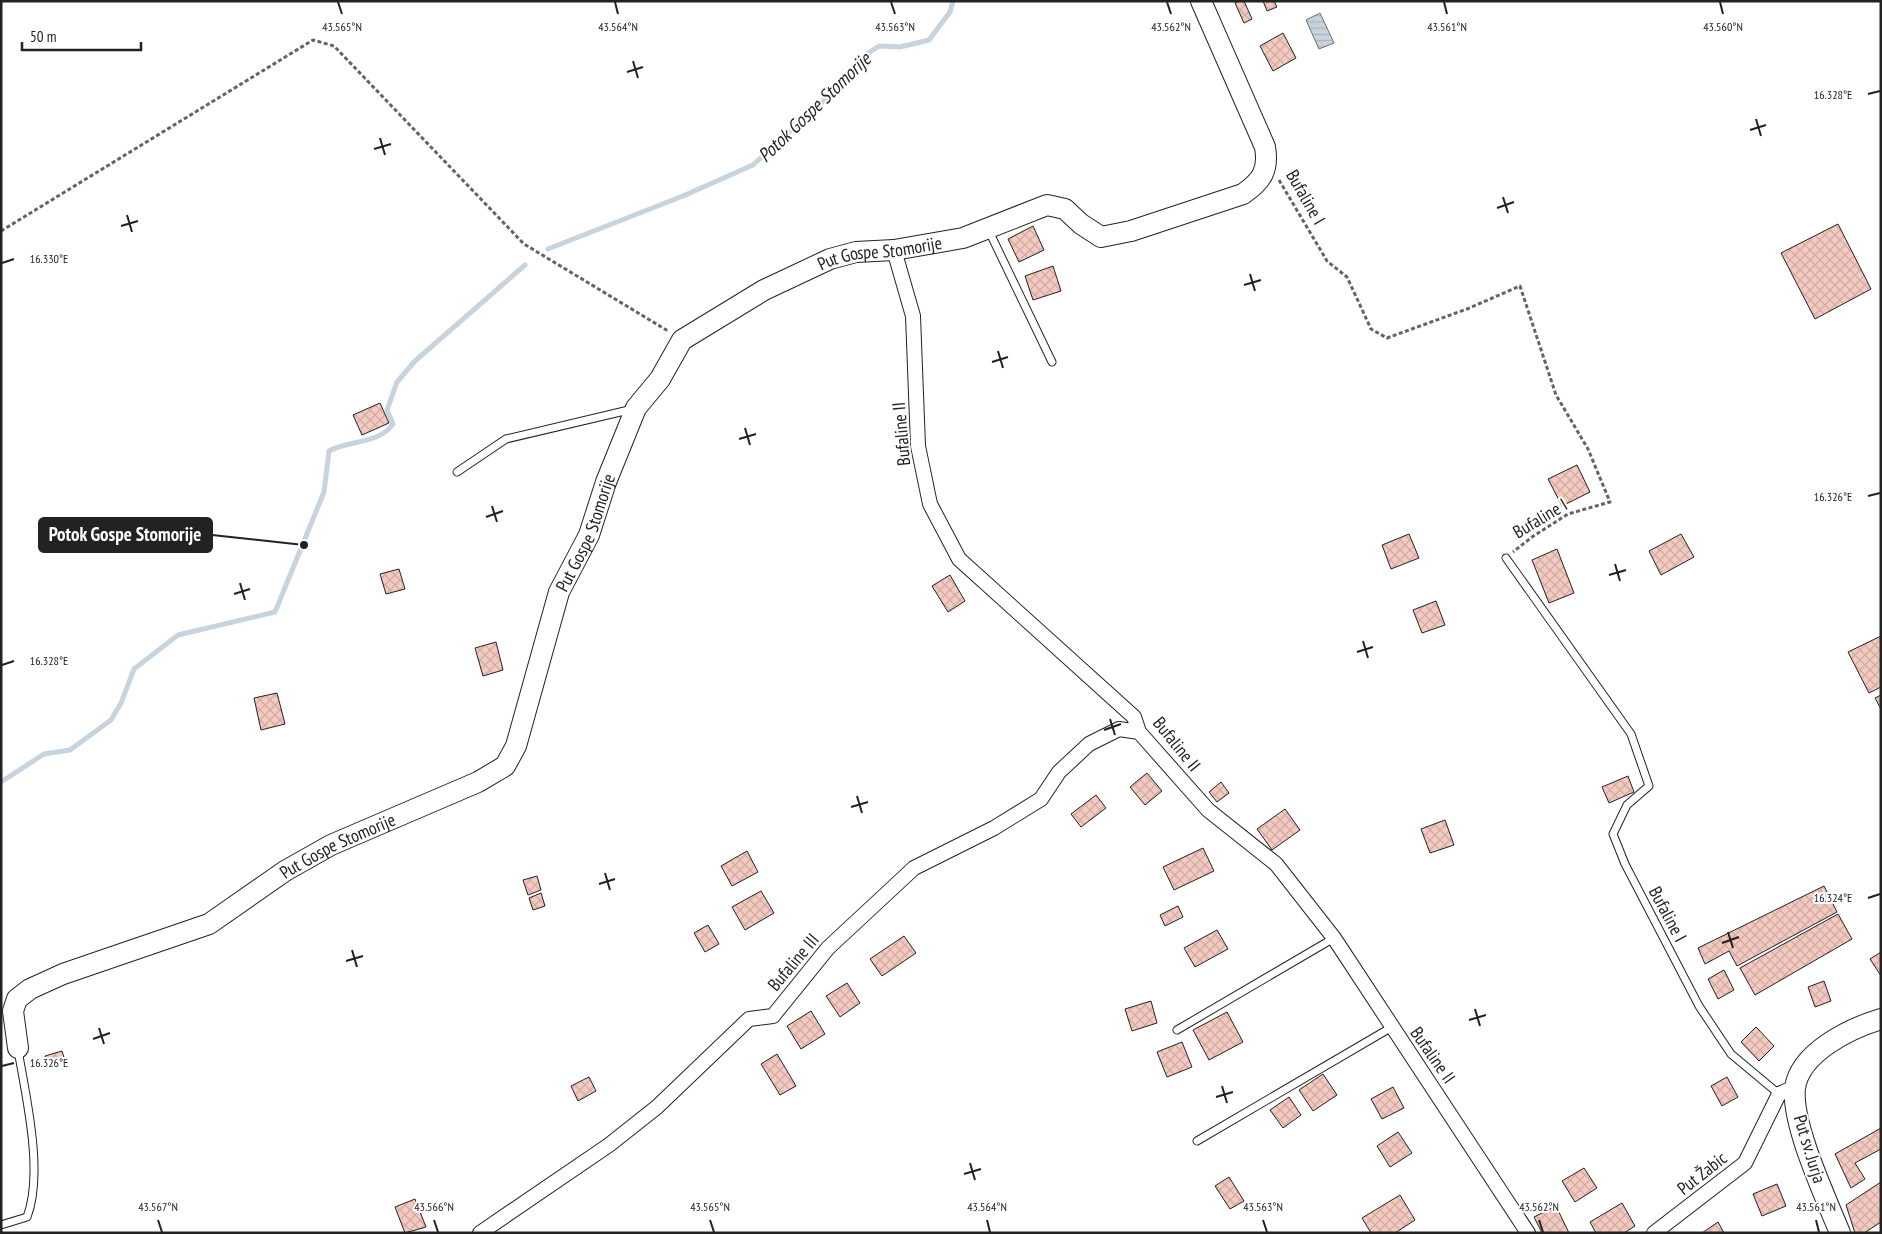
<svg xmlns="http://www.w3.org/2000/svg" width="1882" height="1234" viewBox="0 0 1882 1234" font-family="'PT Sans Narrow',sans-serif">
	<defs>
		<pattern id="water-rules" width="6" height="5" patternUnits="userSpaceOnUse" patternTransform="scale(1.25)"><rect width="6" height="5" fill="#c7d3dd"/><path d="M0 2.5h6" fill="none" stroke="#abb5bd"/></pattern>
		<pattern id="building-cross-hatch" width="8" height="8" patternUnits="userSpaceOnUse" patternTransform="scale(1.25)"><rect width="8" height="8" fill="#f3c9c0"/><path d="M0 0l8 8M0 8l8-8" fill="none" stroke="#d0aca5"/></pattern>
	</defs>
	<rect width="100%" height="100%" fill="#fff"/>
	<path fill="url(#water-rules)" stroke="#6f6f6f" d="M1320,13L1334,43L1319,49L1306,20Z"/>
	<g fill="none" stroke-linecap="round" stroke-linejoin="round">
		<path stroke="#c7d3dd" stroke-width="5" d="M548,249L683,196L753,165L854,73L867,54L879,46L900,47L929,40L950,12L953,1
			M1,782L44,754L70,750L111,720L121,703L134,669L178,635L275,612L324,492L329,451C348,440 380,444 393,424L387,410L397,382L415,361L525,265"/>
	</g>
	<path fill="url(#building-cross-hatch)" stroke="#222" d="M1238,1H1244L1252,19L1244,23L1235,3Z
		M1263,1H1274L1277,7L1267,11Z
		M1283,33L1296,58L1273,71L1260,46Z
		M1838,224L1871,289L1815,319L1781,253Z
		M1033,226L1044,250L1019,262L1008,239Z
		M1053,266L1061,291L1033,300L1025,276Z
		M380,403L389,423L362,435L353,415Z
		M1577,465L1590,492L1562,506L1548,479Z
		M1409,534L1419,558L1391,569L1382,545Z
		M1681,534L1694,557L1661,575L1649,551Z
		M1557,549L1574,593L1549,603L1532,560Z
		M399,569L405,589L386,594L380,574Z
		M950,575L965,601L948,612L932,586Z
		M1436,601L1445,625L1422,633L1413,610Z
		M1881,636V687L1869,693L1848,652Z
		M496,642L503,670L483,676L475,648Z
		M277,693L285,724L261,730L254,698Z
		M1881,695V709L1875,698Z
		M1147,773L1162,791L1145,805L1130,787Z
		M1628,776L1634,792L1609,803L1602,787Z
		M1221,782L1229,793L1217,802L1209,792Z
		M1096,795L1106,808L1081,827L1071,814Z
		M1285,809L1300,830L1272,850L1257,829Z
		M1445,820L1454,845L1430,853L1421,829Z
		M1203,848L1214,871L1174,890L1163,867Z
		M747,851L758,872L732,886L721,866Z
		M537,876L541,890L528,895L523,880Z
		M1824,886L1837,912L1737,966L1729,951L1705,964L1698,948Z
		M761,891L774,913L745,930L732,907Z
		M541,893L545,906L533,910L529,898Z
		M1178,906L1183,917L1165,926L1160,915Z
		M1838,914L1852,939L1755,995L1740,968Z
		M708,925L719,944L705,952L694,933Z
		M1217,930L1228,949L1195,967L1184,948Z
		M904,936L916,953L882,976L870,959Z
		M1881,952V976L1870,959Z
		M1724,970L1734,990L1718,999L1708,979Z
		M1824,981L1831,1001L1815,1007L1808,987Z
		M847,983L860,1003L840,1017L826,996Z
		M1151,1001L1157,1023L1132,1031L1125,1009Z
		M811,1011L825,1034L801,1049L787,1026Z
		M1227,1012L1243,1042L1209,1060L1193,1030Z
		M1756,1027L1774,1046L1759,1061L1741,1042Z
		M1182,1042L1192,1067L1167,1077L1157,1052Z
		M62,1051L65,1061L48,1066L45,1056Z
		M777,1054L796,1086L780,1095L761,1064Z
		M1323,1074L1337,1095L1313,1111L1299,1090Z
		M589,1077L596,1091L578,1101L571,1086Z
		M1727,1077L1738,1097L1722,1106L1711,1086Z
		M1393,1087L1404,1108L1382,1119L1371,1099Z
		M1289,1097L1301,1115L1283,1128L1270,1110Z
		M1881,1128V1149L1855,1163L1865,1179L1851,1188L1835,1154Z
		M1398,1132L1412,1153L1390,1167L1377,1146Z
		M1584,1168L1597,1188L1575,1202L1562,1181Z
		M1229,1177L1244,1201L1230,1209L1215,1186Z
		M1881,1182V1222L1864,1233H1855L1846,1205Z
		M1777,1184L1786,1206L1762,1216L1753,1194Z
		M1400,1195L1415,1220L1395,1233H1371L1362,1218Z
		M415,1199L426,1227L405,1233L395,1207Z
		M1622,1203L1635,1226L1624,1233H1596L1590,1222Z
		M1556,1206L1569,1233H1542L1534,1217Z
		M1718,1222L1724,1233H1702Z"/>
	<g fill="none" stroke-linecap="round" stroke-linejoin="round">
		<defs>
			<path id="lane" d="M988,229L1052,362
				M457,472L506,439L633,409
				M1506,558L1631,734L1649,786L1627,805L1613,834L1625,864L1699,1006L1731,1054L1779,1094
				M1177,1030L1334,938
				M1197,1141L1392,1027
				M1,1225L27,1217C44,1173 26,1097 18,1050"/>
			<path id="street" d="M894,250L913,316L918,446L930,504L959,559L1134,717L1139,732L1208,810L1276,864L1334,938L1528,1233
				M480,1233L609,1145L657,1107L749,1019L773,1016L828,948L914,868L994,828L1041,799L1059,772L1089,744L1119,729L1139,732
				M1654,1233L1745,1163L1779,1094L1795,1087"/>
			<g id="secondary">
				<path id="s1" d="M18,1048L13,1011L17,999L30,989L63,974L209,924L285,871L331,845L478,782L505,766L516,746L559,592L589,535L606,482L636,408L660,379L682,340L764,290L830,259L856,252L894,250L963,238L1047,205L1065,209L1081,224L1101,237L1131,231L1243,194C1262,181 1269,170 1265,147L1201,1"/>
				<path d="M1840,1233C1826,1198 1791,1124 1795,1088C1800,1052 1851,1028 1881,1019"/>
			</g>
		</defs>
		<use href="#lane" stroke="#222" stroke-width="9"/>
		<use href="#street" stroke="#222" stroke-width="16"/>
		<use href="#secondary" stroke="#222" stroke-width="22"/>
		<path stroke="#646464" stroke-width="3" stroke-dasharray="4 2.5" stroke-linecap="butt" d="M1279,180L1327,261L1347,277L1371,329L1387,338L1467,309L1520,286L1556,395L1588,449L1610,502L1568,514L1532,537L1513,552
			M1,231L313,40L334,46L524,244L668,331"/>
		<use href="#lane" stroke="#fff" stroke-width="7"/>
		<use href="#street" stroke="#fff" stroke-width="14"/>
		<use href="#secondary" stroke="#fff" stroke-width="20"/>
	</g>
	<path fill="none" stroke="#222" stroke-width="2" d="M338,2L342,14M615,2L618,14M891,2L895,14M1167,2L1171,14M1444,2L1447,14M1720,2L1723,14M633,61L638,78M627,72L643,67M1868,94L1880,91M1756,119L1761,136M1750,130L1766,125M380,138L385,155M374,149L391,144M1503,197L1508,213M1497,208L1514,202M127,215L132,232M121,226L138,221M2,263L14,259M1250,274L1255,291M1244,285L1261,280M998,351L1003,368M992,362L1008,357M745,428L750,445M739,439L756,434M1868,496L1880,493M492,506L497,522M486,517L503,511M1615,564L1620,581M1609,575L1626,570M240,583L245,600M234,594L250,589M1363,641L1368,658M1357,652L1373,647M2,665L14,661M1110,719L1115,735M1104,730L1121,724M857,796L862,813M851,807L868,802M605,873L610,890M599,884L615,879M1868,898L1880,894M1728,932L1733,948M1722,943L1739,937M352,950L357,967M346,961L363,956M1475,1009L1480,1026M1469,1020L1486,1015M99,1028L104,1044M93,1039L110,1033M2,1066L14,1063M1222,1086L1227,1103M1216,1097L1233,1092M970,1163L975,1180M964,1174L981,1169M158,1220L162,1232M434,1220L438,1232M710,1220L714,1232M987,1220L990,1232M1263,1220L1267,1232M1539,1220L1543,1232M1816,1220L1819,1232"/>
	<g text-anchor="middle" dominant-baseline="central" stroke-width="4" stroke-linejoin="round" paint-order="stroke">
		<g font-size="18" fill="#222" stroke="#fff">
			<text transform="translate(1306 197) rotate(60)">Bufaline I</text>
			<text stroke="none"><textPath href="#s1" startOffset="1278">Put Gospe Stomorije</textPath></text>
			<text transform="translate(901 434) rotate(-95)">Bufaline II</text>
			<text transform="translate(1540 518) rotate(-31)">Bufaline I</text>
			<text stroke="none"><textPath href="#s1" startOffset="842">Put Gospe Stomorije</textPath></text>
			<text transform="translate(1177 744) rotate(51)">Bufaline II</text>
			<text stroke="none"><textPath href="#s1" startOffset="408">Put Gospe Stomorije</textPath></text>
			<text transform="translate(1668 914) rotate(62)">Bufaline I</text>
			<text transform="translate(793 962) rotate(-50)">Bufaline III</text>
			<text transform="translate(1433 1055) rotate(55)">Bufaline II</text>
			<text transform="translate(1810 1149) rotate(73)">Put sv. Jurja</text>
			<text transform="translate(1702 1173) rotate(-38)">Put Žabic</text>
		</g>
		<g font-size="19" font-style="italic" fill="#222" stroke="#fff">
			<text transform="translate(814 107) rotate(-44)">Potok Gospe Stomorije</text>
		</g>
	</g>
	<g font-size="12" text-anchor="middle" fill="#222" stroke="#fff" stroke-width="4" stroke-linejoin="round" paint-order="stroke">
		<text x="342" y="31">43.565°N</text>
		<text x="618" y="31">43.564°N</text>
		<text x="895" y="31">43.563°N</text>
		<text x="1171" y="31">43.562°N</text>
		<text x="1447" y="31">43.561°N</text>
		<text x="1723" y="31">43.560°N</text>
		<text x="1833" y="99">16.328°E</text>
		<text x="49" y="263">16.330°E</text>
		<text x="1833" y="501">16.326°E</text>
		<text x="49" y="665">16.328°E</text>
		<text x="1833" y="902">16.324°E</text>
		<text x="49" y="1067">16.326°E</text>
		<text x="158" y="1211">43.567°N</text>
		<text x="434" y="1211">43.566°N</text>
		<text x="710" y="1211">43.565°N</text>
		<text x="987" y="1211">43.564°N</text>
		<text x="1263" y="1211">43.563°N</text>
		<text x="1539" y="1211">43.562°N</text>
		<text x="1816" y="1211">43.561°N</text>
	</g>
	<path fill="none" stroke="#222" stroke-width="2" d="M304 545L212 535"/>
	<circle fill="#222" stroke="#fff" stroke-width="2" cx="304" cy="545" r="5"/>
	<rect fill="#222" stroke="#222" stroke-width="2" x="39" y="518" width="173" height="34" rx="5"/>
	<g font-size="19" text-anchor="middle" font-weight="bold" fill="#fff">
		<text x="125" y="541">Potok Gospe Stomorije</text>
	</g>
	<rect width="1882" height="1234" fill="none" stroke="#222222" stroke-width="5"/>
	<path d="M22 42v8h119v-8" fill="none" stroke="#222222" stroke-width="2.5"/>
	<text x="30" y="42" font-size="15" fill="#222222" stroke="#ffffff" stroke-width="4" paint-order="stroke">50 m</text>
</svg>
